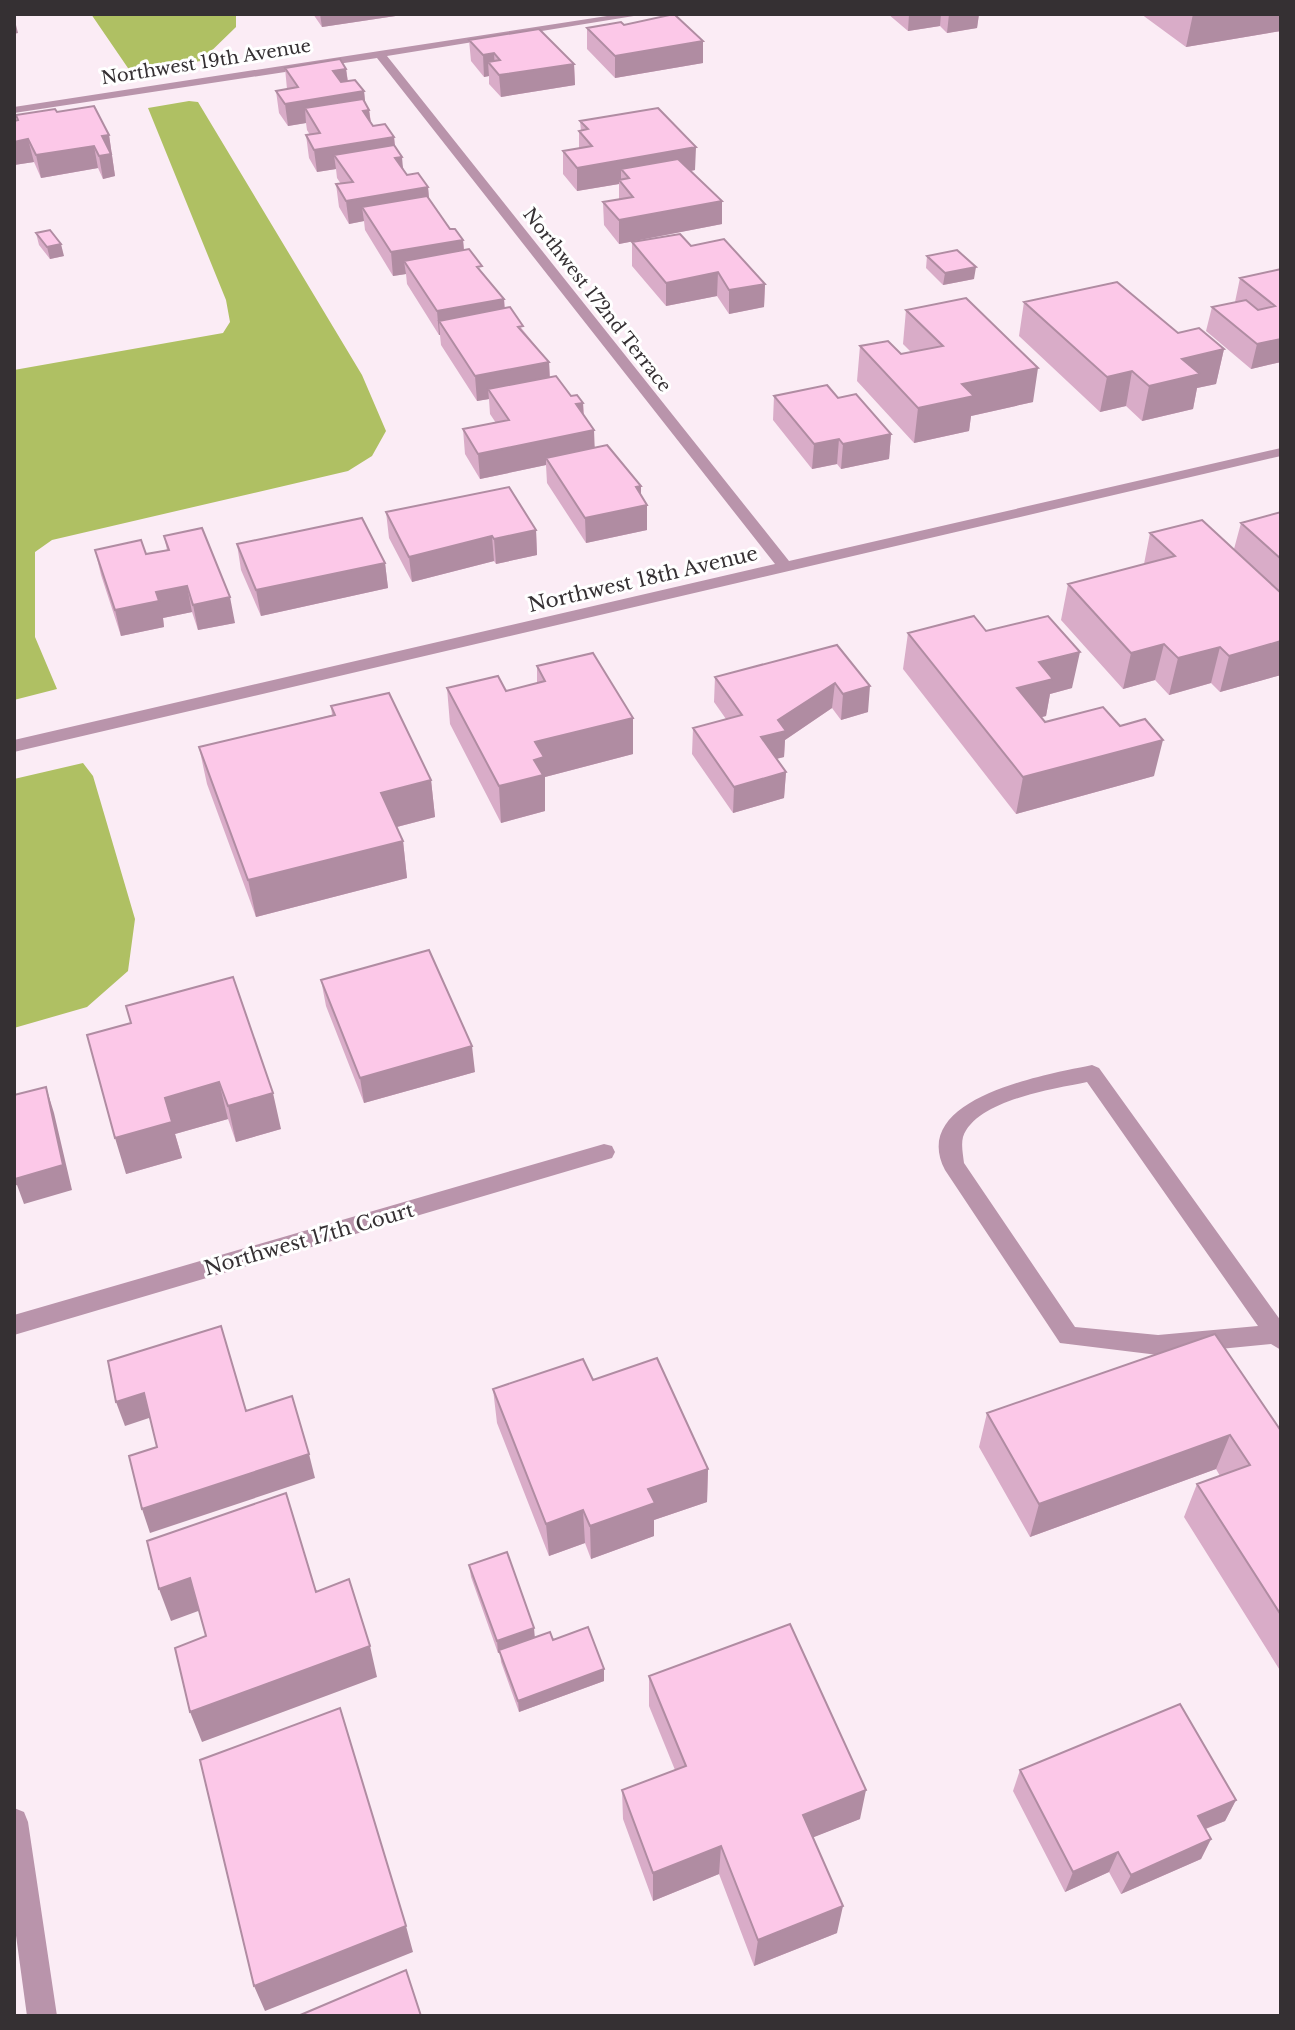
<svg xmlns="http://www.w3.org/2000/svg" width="1295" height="2030" viewBox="0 0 1295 2030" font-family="'Libre Baskerville',serif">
	<rect width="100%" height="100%" fill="#fbecf5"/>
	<path fill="#afc063" d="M91,14H236V27L201,61L130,71Z
		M189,101L198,102L362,375L386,431L372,456L348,471L52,540L35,552V637L57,689L14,700V370L223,333L230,322L226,300L148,108Z
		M83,763L93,776L135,919L128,971L87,1007L14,1028V779Z"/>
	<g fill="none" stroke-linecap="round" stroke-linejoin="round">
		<path fill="#b994ab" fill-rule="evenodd" d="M1092,1065L1099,1068L1281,1321V1350L1271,1344L1158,1355L1060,1343L945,1170C907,1097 1050,1074 1092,1065ZM1087,1082L1258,1326L1158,1335L1075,1327L964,1163C963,1154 961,1145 963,1137C976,1100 1054,1089 1087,1082Z"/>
		<path fill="#b994ab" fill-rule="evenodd" d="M620,14H646L387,56L789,561L1281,448V456L14,752V740L775,564L377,58L14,113V107Z
			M604,1144L612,1146L615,1152L612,1158L14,1335V1315Z
			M14,1808L24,1812L28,1822L57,2016H27L14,1921Z"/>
	</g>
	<path fill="#d9acc8" d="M313,14H409L322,27Z
		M888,14H979L977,28L947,33L940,26L908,31Z
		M1141,14H1281V31L1186,47Z
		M624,25L703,41V63L615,78L587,49V28Z
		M469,40L574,64L575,85L501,97L489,84V76L484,77L471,61Z
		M285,68L346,69L348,81L364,91L365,103L369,110L371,122L373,126L394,137L395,146L404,170L407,175L428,187L429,199L450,229L463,240L464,250L504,299L505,308L549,362L550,377L571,396L583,403L584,415L595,448L641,495L647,530L586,543L547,483L546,465L480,479L465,454L463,429L496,423L490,414L489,399L477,401L441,345L440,335H439L407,284L406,274L393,276L365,230L364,221L349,224L339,207L336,184H341L337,178L336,169L317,172L309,158L306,135H310L307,130L306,123L288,126L279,113L276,91L287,89Z
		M57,112L109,135L115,176L103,179L98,168L41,178L34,162L14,165V121H17L16,115Z
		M580,121L695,170L691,171L722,224L619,244L604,225L603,202L619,199V184L577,191L563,174V151L579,148V131H581Z
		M36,233L64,256L50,259L39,245Z
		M632,242L691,246L765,284L764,307L729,314L717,296L666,306L632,266Z
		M927,256L974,279L943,285L926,268Z
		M1281,269V362L1251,369L1206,331L1212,307L1235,302L1240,278Z
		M1024,302L1178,333L1224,349L1216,384L1197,388L1193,409L1142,421L1126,406L1100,412L1019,336Z
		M906,310L1033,402L971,416L969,431L914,443L857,381L860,346L901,354L911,352L903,344Z
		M774,396L838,398L891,434L889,459L841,469L837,464L812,469L773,420Z
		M386,512L536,530L537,555L496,564L494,561L412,582L389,538Z
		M1281,512V675L1220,692L1211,683L1169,695L1155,680L1123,689L1061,620L1068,584L1144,564L1150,533L1234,549L1241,523Z
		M164,536L235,623L198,630L192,612L163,618L164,627L121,636L101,575L95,550L146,554L167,550Z
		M237,544L385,563L388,588L261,616L241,570Z
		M908,633L1072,688L1050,694L1046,716L1041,717L1045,722L1154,776L1016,814L903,669Z
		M837,645L868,712L841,720L832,708L785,740L784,757L776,759L786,772L784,798L733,813L692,754L693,728L726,719L714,702L715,677Z
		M537,666L633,718V754L545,777V811L501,823L450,724L447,688L506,691L537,683Z
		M331,706L431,780L435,817L397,827L403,841L407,878L256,917L207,784L199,747L332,715Z
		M321,980L475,1072L364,1103L326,1006Z
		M131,1023L281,1129L236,1142L228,1119L175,1134L182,1158L126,1174Z
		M593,1380L708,1469L707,1502L654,1520V1536L591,1559L585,1543L549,1556L497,1423L493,1389Z
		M987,1413L1281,1431V1672L1184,1517L1197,1484L1220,1476L1216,1469L1030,1537L979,1447Z
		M469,1565L535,1637L553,1640L604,1681L519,1712L501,1662L500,1652L498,1653L471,1577Z
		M649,1676L860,1819L813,1837L837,1933L754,1966L719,1874L653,1901L623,1819L622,1790L675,1770L649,1706Z
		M1020,1770L1236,1800L1225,1821L1206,1829L1211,1839L1201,1859L1121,1894L1109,1872L1065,1892L1013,1791Z"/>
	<path fill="#b08ca2" d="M320,14H409L322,27Z
		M909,14H941L940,26L908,31Z
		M949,14H979L977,28L947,33Z
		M1193,14H1281V31L1186,47Z
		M14,17L18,33L14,34Z
		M703,41V63L615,78V56Z
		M494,53L495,70L488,62L489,76L484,77L483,55Z
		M574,64L575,85L501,97L499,75Z
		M346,69L349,91L333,71Z
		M364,91L366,110H369L372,132L305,108L306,123L288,126L285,104Z
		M109,135L115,176L103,179L99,156L102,136Z
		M394,137L396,158L402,157L404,180L334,155L336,169L317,172L314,150Z
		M28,139L34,162L14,165V142Z
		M94,146L98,168L41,178L36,155Z
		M696,147L695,170L629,182V178L621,169V183L619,180V184L577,191V168Z
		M428,187L430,210L362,207L364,221L349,224L346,201Z
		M722,201V224L619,244V220Z
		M463,240L465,263L404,261L406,274L393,276L391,252Z
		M61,244L64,256L50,259L47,247Z
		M976,267L974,279L943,285L945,273Z
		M718,272L717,296L666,306V283Z
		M765,284L764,307L729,314V290Z
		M504,299L505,323L439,321L440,335H439L437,311Z
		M1281,339V362L1251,369L1257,344Z
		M1224,349L1216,384L1197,388L1193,409L1142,421L1149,386L1182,359Z
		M549,362L550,387L488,389L489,399L477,401L475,376Z
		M1038,368L1033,402L971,416L969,431L914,443L918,408L962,384Z
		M1132,371L1126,406L1100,412L1107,377Z
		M583,403L584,428L576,404Z
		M594,430L595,455L546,458V465L480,479L478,454Z
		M891,434L889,459L841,469L843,444Z
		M839,439L837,464L812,469L814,444Z
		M641,486V506L647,505V530L586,543L585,518L636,487Z
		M536,530L537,555L496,564L494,539Z
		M492,536L494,561L412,582L409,557Z
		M385,563L388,588L261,616L256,590Z
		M187,586L192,612L163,618L164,627L121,636L115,610L156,592Z
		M230,597L235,623L198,630L193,605Z
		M1281,641V675L1220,692L1229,656Z
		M1164,644L1155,680L1123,689L1131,653Z
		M1220,647L1211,683L1169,695L1178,658Z
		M1080,652L1072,688L1050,694L1046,716L1011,725L1017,688L1039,662Z
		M835,683L832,708L785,740L784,757L759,763L761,737L778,720Z
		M870,686L868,712L841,720L843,694Z
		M633,718V754L545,777V811L501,823L499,786L534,760L535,742Z
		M1163,740L1154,776L1016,814L1023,777Z
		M786,772L784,798L733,813L734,787Z
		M431,780L435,817L385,830L381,793Z
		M403,841L407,878L256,917L248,880Z
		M472,1046L475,1072L364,1103L360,1078Z
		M219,1082L228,1119L175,1134L182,1158L126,1174L115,1138L165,1098Z
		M46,1087L54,1113L72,1190L24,1204L17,1185L14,1186V1169Z
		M273,1093L281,1129L236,1142L228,1106Z
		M144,1393L152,1417L125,1426L116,1402Z
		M1230,1435L1216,1469L1030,1537L1039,1504Z
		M309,1454L315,1478L150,1533L142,1509Z
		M708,1469L707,1502L654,1520V1536L591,1559L590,1526L648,1489Z
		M583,1510L585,1543L549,1556L546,1524Z
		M190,1578L201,1610L171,1621L159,1589Z
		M534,1628L535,1639L498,1653L497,1641Z
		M370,1646L377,1677L202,1742L190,1712Z
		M604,1669V1681L519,1712L518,1701Z
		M866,1790L860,1819L799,1843L803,1815Z
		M1236,1800L1225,1821L1187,1836L1198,1816Z
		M1211,1839L1201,1859L1121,1894L1131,1875Z
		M721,1846L719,1874L653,1901V1873Z
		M1118,1852L1109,1872L1065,1892L1073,1872Z
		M843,1906L837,1933L754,1966L758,1940Z
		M406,1926L413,1952L265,2011L254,1986Z"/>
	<path fill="#fcc8e8" stroke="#b08ca2" stroke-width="2" d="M674,14L703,41L615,56L587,28L621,22L624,25Z
		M539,29L574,64L499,75L488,62L500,60L494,53L483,55L469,40Z
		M340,59L346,69L333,71L341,82L355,80L364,91L285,104L276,91L298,87L285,68Z
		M363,99L369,110L363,111L373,126L385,124L394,137L314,150L306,135L320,133L305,108Z
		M94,106L109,135L102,136L111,154L99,156L94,146L36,155L28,139L14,142V121L18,120L16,115L55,109L57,112Z
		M658,108L696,147L577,168L563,151L592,146L579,131L588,129L580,121Z
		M394,145L402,157L395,158L407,175L418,173L428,187L346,201L336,184L353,182L334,155Z
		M678,159L722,201L619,220L603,202L633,197L619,180L629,178L621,169Z
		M427,196L450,229H455L463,240L391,252L362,207Z
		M50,230L61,244L47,247L36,233Z
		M680,234L691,246L724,239L765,284L729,290L718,272L666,283L632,242Z
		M469,249L482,266L477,267L504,299L437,311L404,261Z
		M957,250L976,267L945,273L927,256Z
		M1281,269V339L1257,344L1212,307L1246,300L1258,310L1275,306L1240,278Z
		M1117,282L1178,333L1199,328L1224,349L1182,359L1200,374L1149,386L1132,371L1107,377L1024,302Z
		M966,298L1038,368L962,384L974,396L918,408L860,346L888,341L901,354L943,346L906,310Z
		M510,307L523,326L518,327L549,362L475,376L439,321Z
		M556,376L571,396L577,395L583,403L576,404L594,430L478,454L463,429L509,420L488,389Z
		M827,385L838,398L856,394L891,434L843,444L839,439L814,444L774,396Z
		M607,445L641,486L636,487L647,505L585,518L546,458Z
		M509,487L536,530L494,539L492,536L409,557L386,512Z
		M1281,512V559L1241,523Z
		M362,518L385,563L256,590L237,544Z
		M1202,520L1281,593V641L1229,656L1220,647L1178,658L1164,644L1131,653L1068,584L1175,556L1150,533Z
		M202,528L230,597L193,605L187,586L156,592L159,601L115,610L95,550L141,540L146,554L169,550L164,536Z
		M974,616L986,631L1048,616L1080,652L1039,662L1053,679L1017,688L1045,722L1103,707L1120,726L1145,719L1163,740L1023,777L908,633Z
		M837,645L870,686L843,694L835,683L778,720L786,731L761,737L786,772L734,787L693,728L742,715L715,677Z
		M593,653L633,718L535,742L544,757L534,760L543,775L499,786L447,688L498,676L506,691L545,681L537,666Z
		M389,693L431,780L381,793L403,841L248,880L199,747L335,715L331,706Z
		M429,950L472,1046L360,1078L321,980Z
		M233,977L273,1093L228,1106L219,1082L165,1098L172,1122L115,1138L87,1035L131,1023L126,1006Z
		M46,1087L63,1165L15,1179L14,1095Z
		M221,1326L246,1411L292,1396L309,1454L142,1509L129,1456L157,1447L144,1393L116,1402L108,1361Z
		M1215,1334L1281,1431V1615L1197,1484L1250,1465L1230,1435L1039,1504L987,1413Z
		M657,1358L708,1469L648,1489L655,1503L590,1526L583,1510L546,1524L493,1389L583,1359L593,1380Z
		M286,1493L316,1592L349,1579L370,1646L190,1712L175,1648L206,1636L190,1578L159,1589L147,1541Z
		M507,1552L534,1628L497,1641L469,1565Z
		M790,1624L866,1790L803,1815L843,1906L758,1940L721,1846L653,1873L622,1790L686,1766L649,1676Z
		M588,1627L604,1669L518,1701L499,1650L550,1632L553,1640Z
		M1180,1704L1236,1800L1198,1816L1211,1839L1131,1875L1118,1852L1073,1872L1020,1770Z
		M340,1708L406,1926L254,1986L200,1760Z
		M406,1970L421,2016H298Z"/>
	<g text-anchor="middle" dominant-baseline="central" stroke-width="6" stroke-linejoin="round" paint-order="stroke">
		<g font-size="18" fill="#353033" stroke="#fff">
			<text transform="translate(206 62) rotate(-9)">Northwest 19th Avenue</text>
			<text transform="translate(597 300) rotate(52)">Northwest 172nd Terrace</text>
		</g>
		<g font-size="20" fill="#353033" stroke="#fff">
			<text transform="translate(643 579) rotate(-13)">Northwest 18th Avenue</text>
			<text transform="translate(309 1239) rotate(-16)">Northwest 17th Court</text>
		</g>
	</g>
	<rect width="1295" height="2030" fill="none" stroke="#353033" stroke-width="32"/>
</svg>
